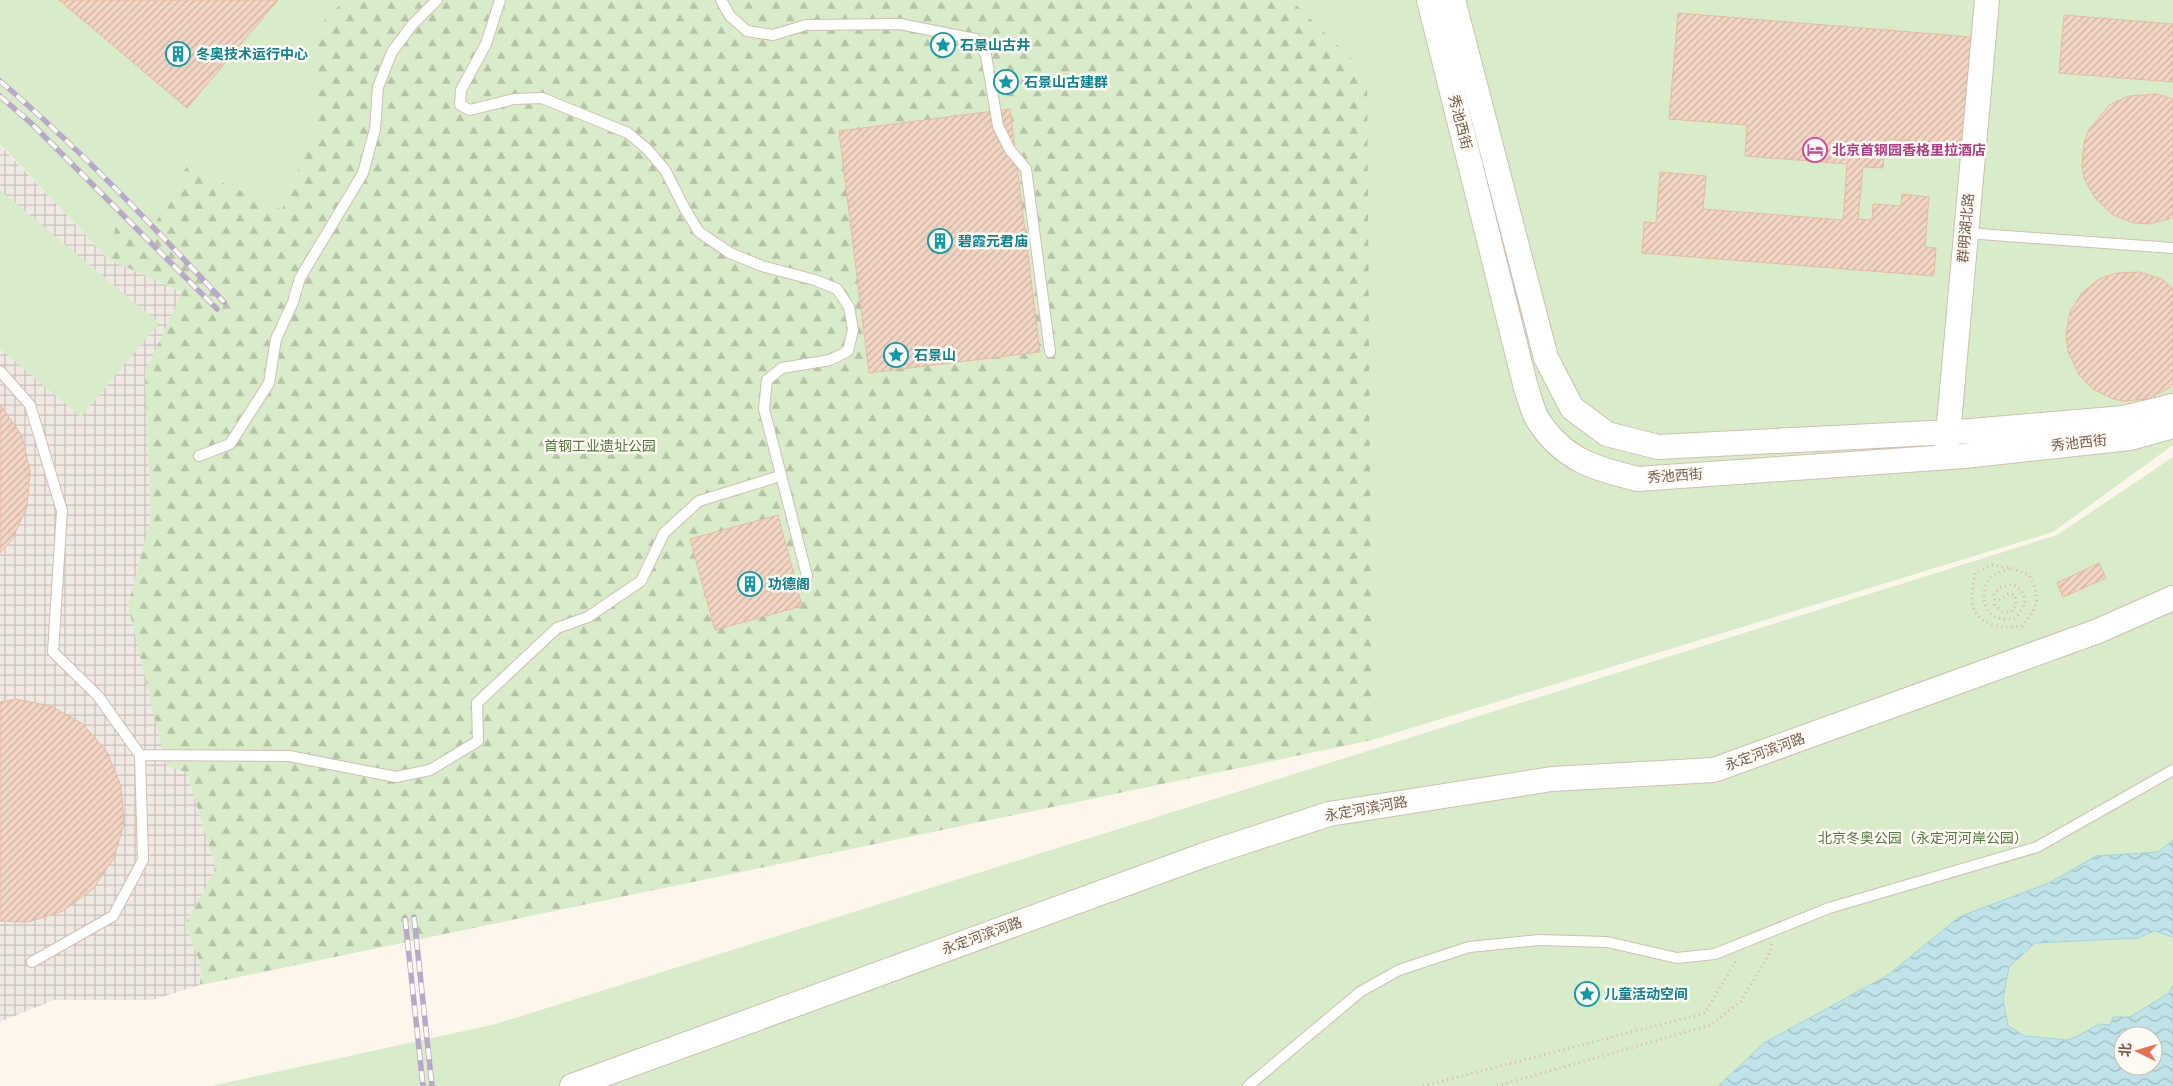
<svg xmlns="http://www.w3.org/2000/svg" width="2173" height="1086" viewBox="0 0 2173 1086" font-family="'Nunito Sans','Noto Sans SC',sans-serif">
	<defs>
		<pattern id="industrial-grid" width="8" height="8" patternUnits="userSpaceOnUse" patternTransform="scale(1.25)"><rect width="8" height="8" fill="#efe9e4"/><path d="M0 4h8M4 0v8" fill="none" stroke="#c7c0bb"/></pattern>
		<pattern id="forest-firs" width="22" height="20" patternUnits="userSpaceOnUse" patternTransform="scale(1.25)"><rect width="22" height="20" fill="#d8ecc9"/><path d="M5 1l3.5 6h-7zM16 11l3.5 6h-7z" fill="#b4c2a5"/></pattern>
		<pattern id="water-waves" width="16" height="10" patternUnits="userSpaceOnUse" patternTransform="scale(1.25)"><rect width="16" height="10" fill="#bfe3e8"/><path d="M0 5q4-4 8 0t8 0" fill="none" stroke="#a0bbbe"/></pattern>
		<pattern id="building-hatch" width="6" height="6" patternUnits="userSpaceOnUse" patternTransform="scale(1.25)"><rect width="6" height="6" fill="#f3d5c3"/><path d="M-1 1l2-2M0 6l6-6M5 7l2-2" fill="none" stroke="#cab0a1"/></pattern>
	</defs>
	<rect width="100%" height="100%" fill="#fdf6ec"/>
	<path fill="url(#industrial-grid)" d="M0,145L108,259L182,292L145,373L151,518L128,605L187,773L216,869L185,924L201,965L200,985L152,1000H54L0,1022Z"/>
	<path fill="#d8ecc9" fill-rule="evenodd" d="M0,0H2173V445L2053,532L1372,740L200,985L201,965L185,924L216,869L187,773L166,765L128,605L151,518L145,373L182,292L108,259L0,144Z
		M0,190L159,323L81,417L0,349Z
		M2173,457V1086H211L496,1024L2057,535ZM2123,1036H2153V1066H2123Z"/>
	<path fill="url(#forest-firs)" d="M345,0H1291L1367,74L1372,740L200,985L201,965L185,924L216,869L187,773L166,765L128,605L151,518L145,373L182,292L108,259L116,225L146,240L187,166L282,210L314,130L320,25Z"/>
	<path fill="url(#water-waves)" stroke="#a5d3da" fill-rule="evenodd" d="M2173,840V937L2154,931L2139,938L2035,943L2009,967L2003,999L2008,1026L2025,1036L2067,1040L2076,1037L2099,1024L2110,1025L2113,1017H2130L2169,993L2173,985V1086H1718L1764,1043L1888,975L1959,917L2049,883L2096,856L2158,852ZM2123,1036H2153V1066H2123Z"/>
	<path fill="url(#building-hatch)" stroke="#e6bba3" d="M59,0H278L187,108Z
		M1678,13L1972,37L1964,145L1886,139L1883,168L1863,167L1858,219L1872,220L1873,204L1901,206L1902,194L1929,197L1925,247L1936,248L1934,276L1642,253L1644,222L1656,223L1660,172L1706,176L1703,209L1843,220L1847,164L1745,156L1747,125L1669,119Z
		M2064,15L2173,24V82L2059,73Z
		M2157,94L2173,99V218L2149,224L2134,223L2113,215L2095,198L2084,178L2082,165L2084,143L2088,131L2109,105L2129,96Z
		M1010,109L1040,352L869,373L839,131Z
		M2139,272L2162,279L2173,289V384L2169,388L2147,399L2125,401L2113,399L2093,389L2079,375L2068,351L2066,334L2070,312L2082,293L2099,279L2116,273Z
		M0,404L22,436L30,471L27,507L12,540L0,553Z
		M778,515L802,606L715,630L690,539Z
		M2099,563L2106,578L2063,597L2057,583Z
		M16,699L51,706L83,724L107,752L121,786L124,823L114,858L93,889L63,911L28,922L0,921V702Z"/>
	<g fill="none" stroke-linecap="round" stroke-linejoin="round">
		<defs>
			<path id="service" d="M500,0L486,44L461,90L460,105L470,110L514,99L542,98L628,133L647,149L665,170L685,209L699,232L730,253L762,266L815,280L837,289L849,307L853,330L848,351L830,360L782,368L767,380L764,409L807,576
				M721,0L730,16L747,31L773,35L806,25L900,24L975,39L986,55L998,126L1010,150L1026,169L1050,352
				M1966,233L2173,248
				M0,371L30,405L62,511L53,652L98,696L140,755L143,860L113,916L32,962
				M199,456L230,444L269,383L276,339L293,302L300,278L363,173L375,129L378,87L392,52L412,25L437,0
				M140,755L289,756L396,777L430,770L478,741L477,703L557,628L588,617L641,581L664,533L699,501L780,476
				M1248,1086L1360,992L1399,970L1469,947L1539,940L1607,942L1677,958L1715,954L1829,908L2037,847L2173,770"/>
			<path id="tertiary" d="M1429,0L1526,388C1530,398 1532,411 1538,420C1563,460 1596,469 1638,479L1964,456L2130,438L2173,426
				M1453,0L1546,358L1572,408L1607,434L1658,447L1971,431L2124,418L2173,406
				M1947,446L1987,0
				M572,1086L1207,854L1329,814L1552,779L1714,770L2098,631L2173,598"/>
		</defs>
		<use href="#service" stroke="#d1beb0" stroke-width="12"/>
		<use href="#tertiary" stroke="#d1beb0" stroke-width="26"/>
		<path stroke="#d9b8a5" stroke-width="3" stroke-dasharray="1 4" stroke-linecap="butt" d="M1004,76L1006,89
			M1992,565L2011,568L2029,575C2041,597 2039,606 2022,626C2003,629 1976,627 1972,601C1971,593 1974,582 1975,573Z
			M1999,600L2008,594L2015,595L2016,605L2011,612H2003L1995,605L1994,595L1999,588L2012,584C2030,594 2027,606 2014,619C2006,619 1997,620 1991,614C1982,605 1982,588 1990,578C1994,573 2005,571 2011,568
			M1423,1086L1705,1013L1737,959
			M1497,1086L1711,1025L1741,1001L1771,951L1772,943"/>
		<use href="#service" stroke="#fff" stroke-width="10"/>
		<use href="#tertiary" stroke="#fff" stroke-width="24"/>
		<defs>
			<path id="rail" d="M0,81C80,149 152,225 224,302
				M0,96L32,124L217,309
				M414,917L432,1086
				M405,918L423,1086"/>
		</defs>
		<use href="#rail" stroke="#b9a8c9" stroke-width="5.5"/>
		<use href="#rail" stroke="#fffaf3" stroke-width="4" stroke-dasharray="11" stroke-linecap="butt"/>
	</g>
	<defs>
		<symbol id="sight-ring" viewBox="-11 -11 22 22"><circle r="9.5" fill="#fffaf3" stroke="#0f9aa8" stroke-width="1.5"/><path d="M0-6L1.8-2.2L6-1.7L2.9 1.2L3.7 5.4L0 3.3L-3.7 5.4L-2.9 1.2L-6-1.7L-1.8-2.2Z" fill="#0f9aa8"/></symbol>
		<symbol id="building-ring" viewBox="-11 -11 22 22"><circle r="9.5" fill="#fffaf3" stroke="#0f9aa8" stroke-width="1.5"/><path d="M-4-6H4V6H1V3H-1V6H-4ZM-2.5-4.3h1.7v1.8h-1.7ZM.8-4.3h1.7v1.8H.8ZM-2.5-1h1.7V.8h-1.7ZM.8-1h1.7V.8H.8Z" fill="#0f9aa8"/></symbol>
		<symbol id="hotel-ring" viewBox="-11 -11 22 22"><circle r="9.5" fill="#fffaf3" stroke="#d1479c" stroke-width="1.5"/><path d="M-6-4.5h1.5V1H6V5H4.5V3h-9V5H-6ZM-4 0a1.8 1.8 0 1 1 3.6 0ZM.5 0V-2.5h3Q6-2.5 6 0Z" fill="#d1479c"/></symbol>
	</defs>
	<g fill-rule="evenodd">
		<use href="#sight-ring" x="929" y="31" width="28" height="28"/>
		<use href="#building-ring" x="164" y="40" width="28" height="28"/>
		<use href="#sight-ring" x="992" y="68" width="28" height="28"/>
		<use href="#hotel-ring" x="1801" y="136" width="28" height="28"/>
		<use href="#building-ring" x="926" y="227" width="28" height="28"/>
		<use href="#sight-ring" x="882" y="341" width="28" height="28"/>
		<use href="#building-ring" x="736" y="570" width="28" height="28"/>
		<use href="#sight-ring" x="1573" y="980" width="28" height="28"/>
	</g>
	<g text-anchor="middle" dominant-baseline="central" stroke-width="5" stroke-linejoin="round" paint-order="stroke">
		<g font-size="14" font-weight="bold" fill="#0d838f" stroke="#fffaf3" text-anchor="start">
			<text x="960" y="45">石景山古井</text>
			<text x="196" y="54">冬奥技术运行中心</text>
			<text x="1024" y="82">石景山古建群</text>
			<text x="958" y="241">碧霞元君庙</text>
			<text x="914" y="355">石景山</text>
			<text x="768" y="584">功德阁</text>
			<text x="1604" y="994">儿童活动空间</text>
		</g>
		<g font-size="14" fill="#7a5c4d" stroke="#fffaf3">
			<text transform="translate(1460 122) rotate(76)">秀池西街</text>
			<text transform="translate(1966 228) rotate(-85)">群明湖北路</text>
			<text transform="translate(2079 443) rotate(-6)">秀池西街</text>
			<text transform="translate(1675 476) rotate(-4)">秀池西街</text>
			<text transform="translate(1765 752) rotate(-20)">永定河滨河路</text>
			<text transform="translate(1366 809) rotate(-10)">永定河滨河路</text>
			<text transform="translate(982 936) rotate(-20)">永定河滨河路</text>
		</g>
		<g font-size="14" font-weight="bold" fill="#b23c85" stroke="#fffaf3" text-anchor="start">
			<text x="1832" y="150">北京首钢园香格里拉酒店</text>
		</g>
		<g font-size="14" fill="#537a41" stroke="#fffaf3">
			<text x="600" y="446">首钢工业遗址公园</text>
			<text x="1923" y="838">北京冬奥公园（永定河河岸公园）</text>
		</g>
	</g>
	<g transform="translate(2138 1051) rotate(275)"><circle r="24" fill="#fffaf3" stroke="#cabbb1"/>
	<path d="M0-4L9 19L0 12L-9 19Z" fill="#e76f51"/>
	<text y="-8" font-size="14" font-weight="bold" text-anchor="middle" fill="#7a5c4d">北</text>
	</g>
</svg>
